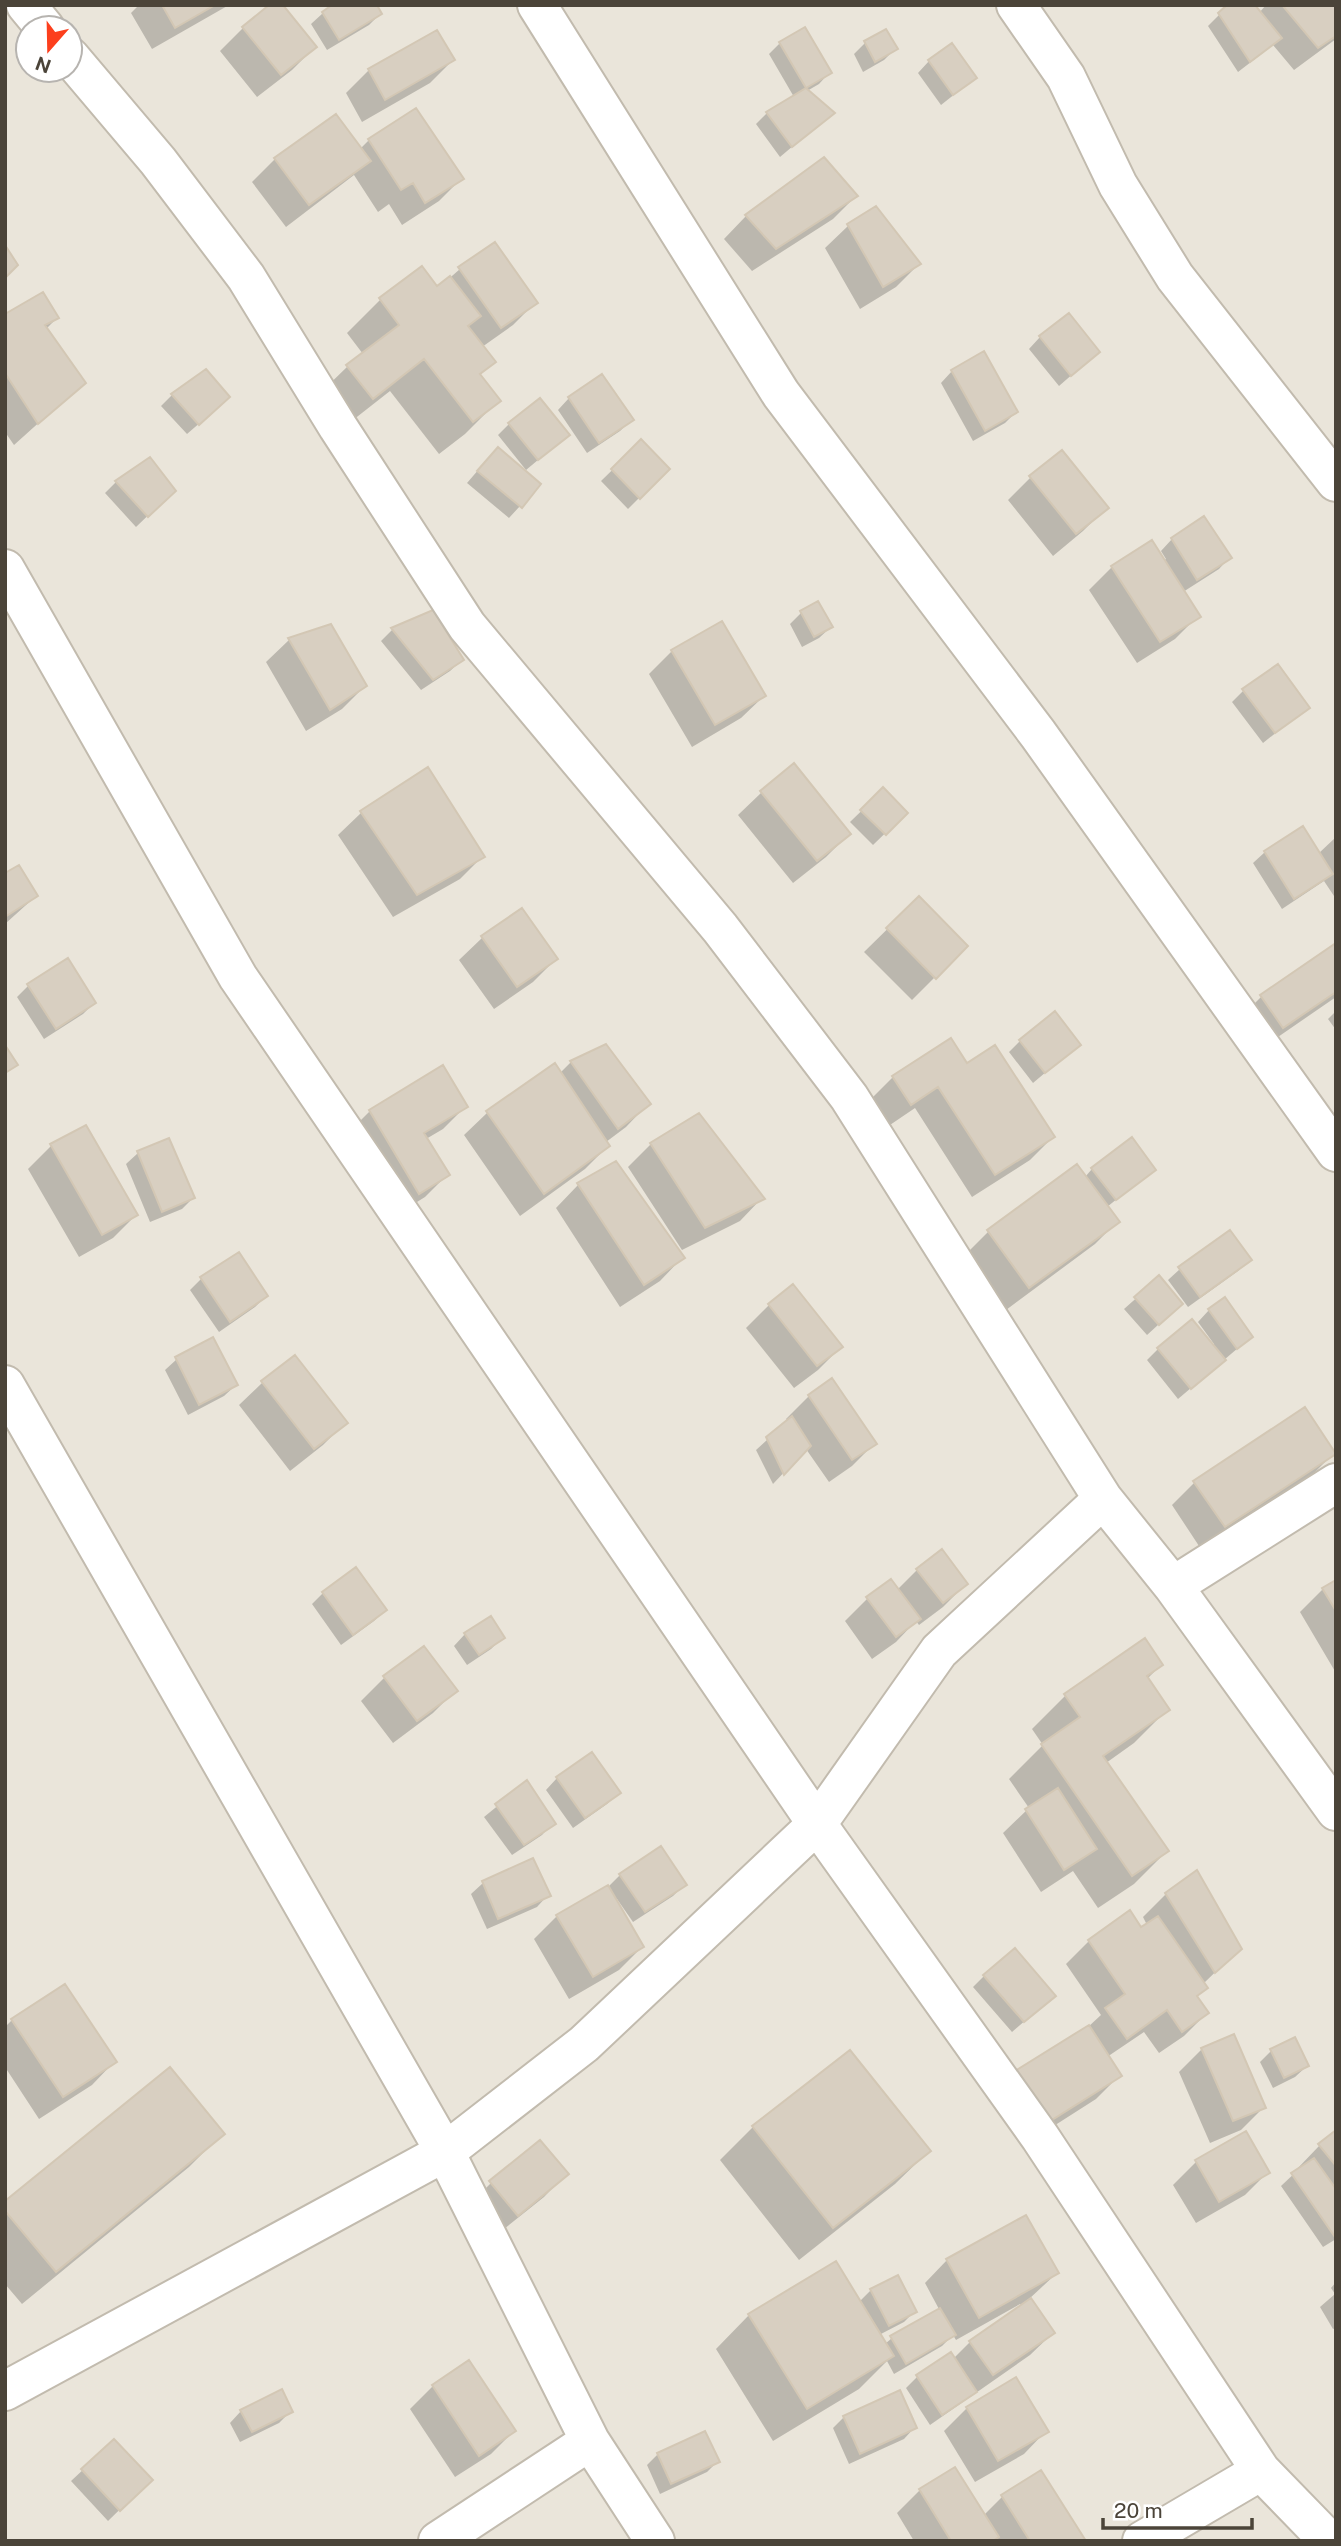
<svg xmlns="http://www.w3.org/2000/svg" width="1341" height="2546" viewBox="0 0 1341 2546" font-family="'Public Sans',sans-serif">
	<rect width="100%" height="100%" fill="#f6f3ec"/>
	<path fill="#eae5da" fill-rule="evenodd" d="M5,5H1336V2541H5ZM28,28H70V70H28Z"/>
	<path fill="#0003" d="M139,5H229L152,49L131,13Z
		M1229,5L1259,13L1266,5H1335L1336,39L1294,70L1273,45L1238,72L1208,26Z
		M323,13L380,14L369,25L327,50L311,24Z
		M243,28L315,47L292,70L257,97L220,51Z
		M780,43L830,72L819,84L807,91L832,113L780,157L756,124L767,113L794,97L769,54Z
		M865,43L895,49L884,60L863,72L854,54Z
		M453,60L430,83L362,122L346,93L369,70Z
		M929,61L975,78L941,105L918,73Z
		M369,140L462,178L439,201L402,225L389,204L378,212L354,175L286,227L252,182L275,159L360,149Z
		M856,196L833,219L752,271L724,239L746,216Z
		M848,226L919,264L896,287L860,309L825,248Z
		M460,269L536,302L513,325L482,347L493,362L479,376L498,401L465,434L439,454L390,391L339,431L314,399L348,366L363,354L347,333L380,300L437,289Z
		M5,316L57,318L46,329L84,382L14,445L5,432Z
		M1040,337L1098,352L1059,386L1029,349Z
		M206,371L217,408L187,434L161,406L172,395Z
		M952,371L1016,412L1005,423L973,441L941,383Z
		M569,398L631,420L620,431L587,453L558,410Z
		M509,424L568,435L526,470L498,435Z
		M641,442L668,469L628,509L601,481Z
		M149,459L162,502L136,527L105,493L116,482Z
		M486,461L520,506L509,518L467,483Z
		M1031,477L1106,508L1083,531L1053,556L1008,500Z
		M1172,539L1230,557L1219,569L1183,592L1198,616L1175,639L1137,663L1089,590L1112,567L1163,561L1166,559L1161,551Z
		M817,604L831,627L819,638L802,647L790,624L801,613Z
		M432,612L462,660L450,671L421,690L381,641L392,630Z
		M289,640L365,686L342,709L306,731L266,662Z
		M672,651L764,696L741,718L692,747L649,674Z
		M1244,690L1307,708L1263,743L1232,702Z
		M794,766L849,834L826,857L793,883L738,815L761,793Z
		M428,769L483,856L460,879L393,917L338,835L361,813Z
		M883,790L906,813L873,845L850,822Z
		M1336,837V899L1324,881L1282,909L1253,863L1265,852L1318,854Z
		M5,875L36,896L5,924Z
		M919,898L966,946L912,1000L864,952Z
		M482,938L556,959L533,982L494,1009L459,960Z
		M1336,945V997L1259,1050L1238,1020L1261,997Z
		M29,985L94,1003L83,1014L44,1039L17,997Z
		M1336,1011V1030L1328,1019Z
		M951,1040L967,1065L1053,1137L1030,1160L972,1197L915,1108L887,1127L870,1100L893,1077Z
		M1020,1041L1079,1044L1033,1083L1009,1052Z
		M606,1046L648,1104L626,1127L606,1142L608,1146L585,1169L520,1216L464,1135L487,1113L555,1066L560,1073L571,1062Z
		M466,1106L443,1129L426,1139L448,1174L425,1197L396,1215L347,1134L370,1111Z
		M169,1140L193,1198L182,1209L150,1222L126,1164L138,1153Z
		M651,1144L762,1198L740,1221L682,1250L628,1167Z
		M51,1146L136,1215L113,1238L79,1257L28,1169Z
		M1092,1169H1154L1107,1207L1118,1221L1095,1244L1006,1310L965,1255L988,1232L1085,1177Z
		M578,1185L682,1258L660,1281L620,1307L556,1208Z
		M1250,1260L1238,1271L1188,1307L1168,1280L1180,1269Z
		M1159,1278L1181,1304L1147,1335L1124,1309Z
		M201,1279L266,1296L255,1307L219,1332L190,1290Z
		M769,1305L841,1347L818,1370L794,1388L746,1328Z
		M1209,1310L1251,1337L1178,1399L1147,1360L1158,1349L1214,1344L1198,1322Z
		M295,1357L346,1422L323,1445L290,1471L239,1405L262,1383Z
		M177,1359L236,1385L224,1396L188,1415L165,1370Z
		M809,1396L875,1443L852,1466L829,1482L806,1449L773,1484L756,1450L788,1421L786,1419Z
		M1334,1453L1311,1476L1201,1549L1172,1505L1195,1482Z
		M917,1570L966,1584L943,1607L919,1625L916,1621L896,1642L872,1659L845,1621L867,1599L897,1590Z
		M1336,1582V1673L1300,1612L1323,1589Z
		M323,1593L385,1610L374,1621L341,1645L312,1604Z
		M465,1634L502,1638L491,1649L467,1665L454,1646Z
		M424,1648L456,1690L433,1713L393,1743L361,1701L384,1678Z
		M1161,1665L1147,1679L1167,1710L1134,1743L1106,1763L1167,1851L1134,1884L1098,1908L1073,1871L1041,1892L1003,1833L1029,1808L1009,1779L1043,1745L1032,1729L1066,1695Z
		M592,1754L619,1793L607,1804L573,1828L546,1790L557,1778Z
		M527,1782L553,1823L542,1835L512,1855L484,1817Z
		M532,1860L548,1895L537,1907L487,1929L471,1894L483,1883Z
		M1197,1872L1240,1948L1203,1984L1205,1988L1196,1997L1207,2013L1184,2036L1159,2053L1144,2032L1107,2057L1119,2076L1096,2099L1024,2145L1088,2027L1101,2015L1066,1964L1089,1941L1129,1913L1141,1929L1147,1925L1143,1917L1166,1894Z
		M620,1875L685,1884L673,1896L633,1922L617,1899L615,1901L642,1947L619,1970L569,1999L534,1939L557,1916L607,1888Z
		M984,1976L1054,1996L1012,2032L973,1987Z
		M12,2020L114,2062L92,2085L39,2119L5,2067V2027Z
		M1202,2049L1264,2107L1241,2130L1210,2143L1179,2072Z
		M1271,2051L1307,2066L1295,2077L1273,2088L1260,2062Z
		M753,2127L929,2151L895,2184L799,2260L720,2160Z
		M1336,2132V2239L1323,2247L1281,2186L1298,2170L1297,2169L1319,2146Z
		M222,2134L189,2167L22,2304L5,2284V2203Z
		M1196,2162L1268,2172L1245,2195L1196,2223L1173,2185Z
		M566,2174L544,2197L494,2237L468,2206L491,2183Z
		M947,2260L1057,2273L1029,2299L1053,2333L1030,2355L930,2425L906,2388L917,2377L951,2355L953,2359L970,2342L1022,2306L1020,2304L956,2340L953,2335L942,2346L894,2374L887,2361L859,2389L773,2441L716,2349L749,2315L836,2263L859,2302L871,2290L915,2311L904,2322L879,2335L885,2344L892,2338L940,2311L925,2283Z
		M1336,2282V2328L1333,2329L1320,2307L1335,2294L1331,2288Z
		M469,2362L514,2431L491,2454L455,2477L410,2409L433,2386Z
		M967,2408L1046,2431L1024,2454L975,2482L944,2431Z
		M241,2411H291L279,2423L240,2442L230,2423Z
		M844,2417L915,2427L904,2439L849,2464L833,2428Z
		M114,2441L150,2480L108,2521L71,2481Z
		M658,2454L718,2461L707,2472L660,2494L647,2465Z
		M920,2490L984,2515L1002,2497L1084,2541H914L897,2513Z"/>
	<path fill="#d8cfc1" stroke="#d3c7b4" stroke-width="2" d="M162,5H215L175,28Z
		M269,5H283L317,47L281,75L242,27Z
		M332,5H377L382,14L339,40L322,12Z
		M1227,5H1255L1282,38L1250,62L1218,13Z
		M1282,5H1336V36L1318,48Z
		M805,27L832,73L806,88L779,42Z
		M886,29L898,49L875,62L864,41Z
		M437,30L455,60L385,100L368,69Z
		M952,43L977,78L953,95L928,60Z
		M806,88L835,113L792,147L766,112Z
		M416,108L464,179L425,203L413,183L401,190L368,139Z
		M336,114L371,161L309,205L274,158Z
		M824,157L858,196L776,249L745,215Z
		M876,206L921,264L883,287L847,224Z
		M495,242L538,303L501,328L458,267Z
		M5,245L18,265L5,278Z
		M422,266L437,286L450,276L481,316L468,326L496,362L480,374L501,401L473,422L424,359L373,399L346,365L399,325L379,298Z
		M43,292L59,318L45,325L86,383L38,424L5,373V314Z
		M1069,313L1100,352L1071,376L1039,336Z
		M984,351L1018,412L985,431L951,370Z
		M206,369L230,397L199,425L171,394Z
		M602,374L634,420L599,443L568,397Z
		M540,398L570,435L538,460L508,423Z
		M641,439L670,469L640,499L611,469Z
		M498,447L541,484L522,508L477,471Z
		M1062,450L1109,508L1076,534L1029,476Z
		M150,457L176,491L148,517L115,481Z
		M1204,516L1232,558L1197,580L1171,538Z
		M1152,540L1201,617L1160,642L1111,566Z
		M818,601L833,627L814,637L800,611Z
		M433,610L464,660L433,680L391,628Z
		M722,621L766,696L715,725L671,650Z
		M331,624L367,686L330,710L288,638Z
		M1278,664L1310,708L1275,733L1242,689Z
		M794,763L851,834L817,861L760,791Z
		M428,767L485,857L417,895L360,811Z
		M883,787L908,813L886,835L860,810Z
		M1303,826L1333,874L1294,899L1264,851Z
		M19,865L38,896L5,917V873Z
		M919,896L968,946L936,979L886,928Z
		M522,908L558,959L517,987L481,936Z
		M1336,943V992L1283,1028L1260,995Z
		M68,958L96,1003L56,1029L27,984Z
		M1055,1011L1081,1045L1045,1073L1019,1040Z
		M951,1038L967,1063L995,1045L1055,1137L995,1175L938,1087L911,1105L892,1076Z
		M606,1044L651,1104L618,1129L570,1061Z
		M5,1045L18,1065L5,1073Z
		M555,1063L610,1146L544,1194L486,1111Z
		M443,1065L468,1107L424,1133L450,1175L419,1194L369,1110Z
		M699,1113L765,1199L705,1228L650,1143Z
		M86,1125L138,1215L102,1235L50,1144Z
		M1132,1137L1156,1170L1116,1200L1091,1168Z
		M169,1138L195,1198L162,1212L137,1151Z
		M616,1161L685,1258L644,1285L577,1183Z
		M1077,1164L1120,1222L1029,1288L987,1230Z
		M1230,1230L1252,1260L1200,1297L1178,1267Z
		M239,1252L268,1296L230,1322L200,1277Z
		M1159,1275L1183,1304L1159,1325L1134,1297Z
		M793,1284L843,1347L817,1366L768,1304Z
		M1225,1297L1253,1337L1237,1349L1208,1309Z
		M1192,1319L1226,1360L1191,1389L1157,1348Z
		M213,1337L238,1385L199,1405L175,1357Z
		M295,1355L348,1423L314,1449L261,1381Z
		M832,1378L877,1444L852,1460L808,1395Z
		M1305,1407L1336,1454L1225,1527L1193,1481Z
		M792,1416L811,1446L784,1475L766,1437Z
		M942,1549L968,1584L943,1603L916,1569Z
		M356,1567L387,1610L353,1635L322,1592Z
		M891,1579L921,1619L896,1637L866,1597Z
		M1336,1580V1611L1322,1588Z
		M491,1616L505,1638L479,1655L464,1633Z
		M1145,1638L1163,1665L1147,1676L1170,1710L1103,1756L1169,1851L1132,1876L1041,1744L1080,1717L1064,1694Z
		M424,1646L458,1691L417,1721L383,1676Z
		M592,1752L621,1793L585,1818L556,1777Z
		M527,1780L556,1824L524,1845L495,1804Z
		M1058,1788L1097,1849L1064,1870L1025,1809Z
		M661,1846L687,1885L645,1912L619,1874Z
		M533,1858L551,1896L498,1919L482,1881Z
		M1197,1870L1242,1949L1215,1973L1165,1893Z
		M608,1885L644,1947L593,1977L556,1915Z
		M1130,1910L1141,1927L1158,1916L1208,1988L1197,1996L1209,2013L1182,2032L1167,2010L1127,2039L1105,2008L1125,1994L1088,1940Z
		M1015,1948L1056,1996L1024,2022L983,1975Z
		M65,1984L117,2062L63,2097L11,2019Z
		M1089,2025L1122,2076L1047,2123L1015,2071Z
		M1234,2034L1266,2108L1233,2121L1201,2048Z
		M1295,2037L1309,2066L1284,2078L1270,2049Z
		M850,2050L931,2151L833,2228L752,2126Z
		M170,2067L225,2134L56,2272L5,2211V2201Z
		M1336,2130V2166L1318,2144Z
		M1246,2131L1270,2173L1219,2202L1195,2160Z
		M540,2140L569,2174L518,2216L489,2181Z
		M1314,2158L1336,2189L1335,2237L1291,2173Z
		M1026,2215L1059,2273L979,2318L946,2259Z
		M836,2261L894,2356L807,2409L748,2314Z
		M898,2275L917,2312L889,2326L870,2289Z
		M1031,2298L1055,2333L993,2375L969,2341Z
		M940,2308L956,2335L906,2364L890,2336Z
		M951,2352L977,2392L942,2415L916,2375Z
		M469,2360L516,2431L479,2456L432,2385Z
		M1016,2377L1049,2432L998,2461L966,2407Z
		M282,2389L293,2412L252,2432L240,2410Z
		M900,2390L917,2428L860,2454L843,2416Z
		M705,2431L720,2462L671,2484L657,2453Z
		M114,2439L153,2480L120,2511L81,2469Z
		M955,2467L999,2537L993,2541H951L919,2489Z
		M1041,2470L1086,2541H1030L1001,2495Z"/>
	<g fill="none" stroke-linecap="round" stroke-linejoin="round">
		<defs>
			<path id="street" d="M26,5L45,28
				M537,5L781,394L1038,734L1336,1152
				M1016,5L1066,77L1118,185L1175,277L1336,482
				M70,57L158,161L246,277L338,427L467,626L720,928L849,1097L1103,1499L1173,1586L1336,1811
				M5,569L238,977L817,1824L1040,2137L1261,2471L1329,2541
				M5,1385L445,2152L590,2441L655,2541
				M1173,1586L1336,1483
				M5,2391L445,2152L584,2044L817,1824L939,1651L1103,1499
				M438,2541L590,2441
				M1142,2541L1261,2471"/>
		</defs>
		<use href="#street" stroke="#c2bbae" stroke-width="42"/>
		<use href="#street" stroke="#fff" stroke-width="38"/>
	</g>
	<rect width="1341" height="2546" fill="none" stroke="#4b4439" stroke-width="14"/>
	<g transform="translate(49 49) rotate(200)"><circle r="33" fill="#ffffff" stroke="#b7b4b0" stroke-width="2"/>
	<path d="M0-5L12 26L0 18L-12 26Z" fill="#fc3f1d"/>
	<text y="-10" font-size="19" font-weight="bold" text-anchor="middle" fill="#4b4439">N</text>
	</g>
	<path d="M1103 2518v10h149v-10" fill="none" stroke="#4b4439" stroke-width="3.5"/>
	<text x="1114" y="2518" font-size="21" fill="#4b4439" stroke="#ffffff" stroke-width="5" paint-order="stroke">20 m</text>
</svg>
